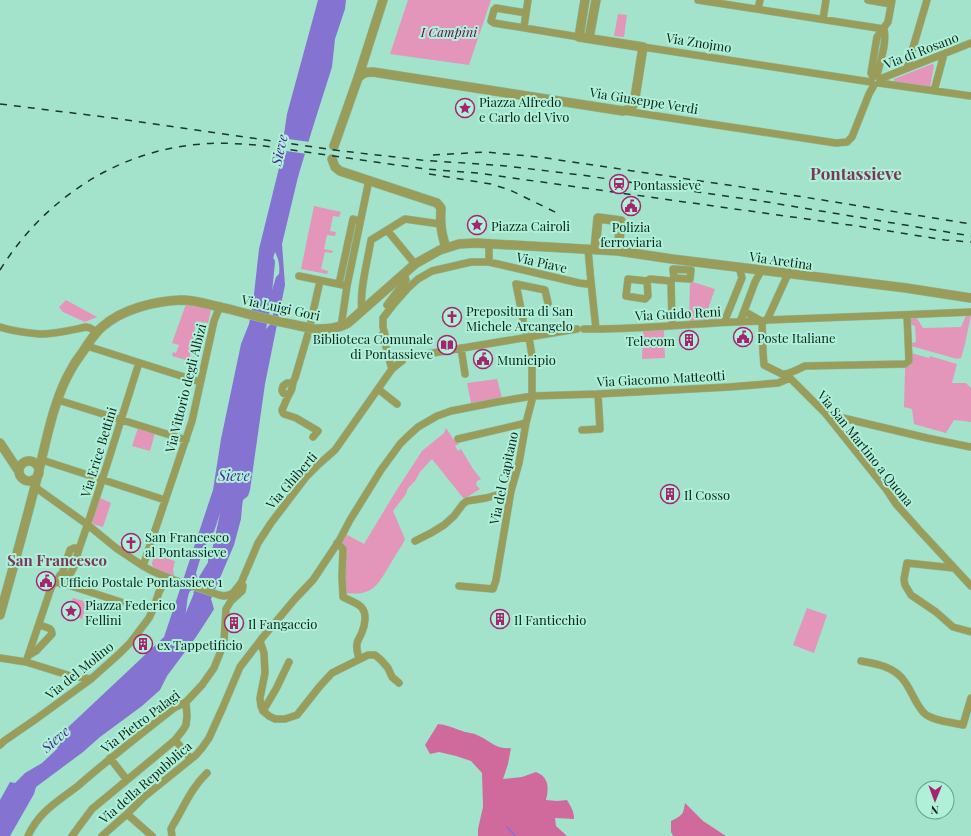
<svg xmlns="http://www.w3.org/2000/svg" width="971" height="836" viewBox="0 0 971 836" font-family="'Playfair Display',serif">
	<rect width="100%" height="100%" fill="#a3e3cc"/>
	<path fill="#e495ba" d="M408,0H491L469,65L390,54Z
		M618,14L627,15L624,37L614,36Z
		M932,64L934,65L930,87L894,82V79Z
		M314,206L341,212L339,217L333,216L330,231L336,232L335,236L327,235L324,249L333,251L332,253L325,252L321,269L328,271L327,274L301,269Z
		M693,282L715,289L708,309L720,313L718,319L689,322L690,283Z
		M66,300L97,317L85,322L63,312L59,307Z
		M186,304L211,309L208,323L196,321L189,361L172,356L173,352L176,353L179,345L172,343Z
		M967,313L971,315L965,344L961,358L957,359L911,346V343L916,342L915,326L910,324V319L916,317L923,328L961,327Z
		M664,330L665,358L642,359L643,331Z
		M911,353L929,358L930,356L957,364L952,383H966L971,388V422L954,420L946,433L914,424L912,409L904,407L905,368L911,365Z
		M497,379L502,398L471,403L467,383Z
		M138,428L155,433L150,451L132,446Z
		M446,428L453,439L459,444L455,446L458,451L461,449L473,469L481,479L477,481L476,485L480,489L464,499L432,459L420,472L415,481L408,488L406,494L393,511L405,539C402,546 398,551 394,558C379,581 377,597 345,593L344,551L338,542L342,532L364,544L396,491L422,451L444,433Z
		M100,498L111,503L103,527L93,524L92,523Z
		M155,555L175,561L173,569L174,576C169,575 152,570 152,564C152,562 154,557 155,555Z
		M73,598L87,602L82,619L77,617L71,603Z
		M807,608L827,615L814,653L793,645Z"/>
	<path fill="#d06a9d" d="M438,724C448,725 456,729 465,732C469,733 473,733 477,735C490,740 495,750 511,748L508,764L503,779L522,777L536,772C549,777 549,788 546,800L557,801L567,800C571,807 574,811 574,819L555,818L556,826L567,836H478V829L483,807L482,773L471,761L456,756L439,752L430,754L425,745Z
		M685,803L703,821L726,836H673L671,832V821C683,815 683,815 685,803Z"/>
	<path fill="#8573d2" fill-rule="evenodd" d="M318,0H346L345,9L335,39L332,67L312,130L298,177L282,244L285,285L265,384L250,490L248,496L243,500L242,507L241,519L234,545L211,599L214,609L211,614L196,637L167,676L160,690L142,706L100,737L83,752L36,787L34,794L10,836H0V800L10,782L15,783L25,773L42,763L57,749L63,732L164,637L213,490L221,439L241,344L249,324L253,303L259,249L279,168L287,114ZM275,252C279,260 280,266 279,274L276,277L270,297L274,310L271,323L262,334L261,324L264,322L263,314L264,307L262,296L268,285L269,276L271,273L272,262ZM229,499C230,513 228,524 223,537C221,542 219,547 215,551L199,577L202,587L193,592L195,595L200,594L203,595C202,600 196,614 192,616C190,617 187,618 185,618C187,609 186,599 190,591L193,590L190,582L197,577L196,573L204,546L208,543L211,534L214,532L224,501Z"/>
	<path fill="#a3e3cc" d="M281,138L310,142L307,154L279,150Z"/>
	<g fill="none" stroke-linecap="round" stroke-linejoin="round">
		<path stroke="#8573d2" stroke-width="1.5" d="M507,827L515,836"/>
		<path stroke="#8573d2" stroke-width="10" d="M259,339L266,303L270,262
			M213,560L217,551L231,486
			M181,629L190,616L204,582"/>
		<path stroke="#84bda9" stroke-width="7" stroke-dasharray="7 3.5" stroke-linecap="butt" d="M523,319L526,334"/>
		<defs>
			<path id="minor" d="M698,0L884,29
				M868,0L891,4
				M758,9L760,0
				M526,13L496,8L494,10L491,21L494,23L579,37
				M823,19L826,0
				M524,27L528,0
				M643,47L871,82
				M907,68L927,0
				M877,76C880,60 887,45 884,29
				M873,77L871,73L877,37L888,22L892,0
				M880,79L971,43
				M879,83L971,96
				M934,91L944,54
				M624,111L836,143L847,142L852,137L869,94L874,85
				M387,230L415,264
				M588,249L591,282L596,329
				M489,262V243
				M299,276L343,285
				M647,281L648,296L645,299L626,296L628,279L647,281L650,279L671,281L672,325
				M671,281L674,278L690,279L691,270L673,269L674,278
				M339,284L353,219L360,221
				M387,305L406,280L404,274
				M362,310C359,292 368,259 371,240L405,219L440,224
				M744,311L761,321
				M523,319L516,284L545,290L548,303
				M767,320L788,274
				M762,321L763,352L764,365L790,378L826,414L886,489L896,504L920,531L971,586
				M726,322L725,320L742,278L739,267
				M740,322L755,282L761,271
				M0,327C12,331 28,333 40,334C56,334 71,330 86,327L90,328L97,332
				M341,327L347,286L369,180
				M584,329C643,330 702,322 762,321L767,320L899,315L971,312
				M382,335C387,346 388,357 392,369
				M384,339L385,335L383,327V318L393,305L408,288L418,279L432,271L471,262H489L579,283L587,284L591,282
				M87,346L200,382
				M461,348L465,374
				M409,357L577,329
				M785,374C792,373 798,369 805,366L905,364L909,361L907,315
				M378,389L397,404
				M288,395L283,393L282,390L283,386L287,383H292
				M58,400L186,440
				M826,414L927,438L971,447
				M582,430L600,429L598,394
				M313,437L318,431L296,418L284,414L283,413L282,410C285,404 287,397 291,391C293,387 292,382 295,378L308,334L320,281
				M458,439L526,423
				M42,460L165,500
				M35,487L88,525L116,548L143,566L152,571L174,580L219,595L224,596L229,595L233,593L241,583L258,543L271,523L306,477L318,465L335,450L392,369L402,361
				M339,541L337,543L343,549L342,577L343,597C348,600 359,603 362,608C367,614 365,625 362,632C361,636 357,640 357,644C356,649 358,654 359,659
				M415,541L431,533L444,525L454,516L463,504L467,501L486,498L511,491
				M143,566L192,421L214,321L220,306
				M954,568L907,563L904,579L905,585L911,595L936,612L953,627L971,632
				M62,574L70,550L74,548L79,549
				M58,581L61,584H65L68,582V576C75,570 76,558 79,549C101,487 119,425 139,363
				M65,584L121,602
				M459,586L493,589L496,580L511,491L519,463L526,423L532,400V356L529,337
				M260,641L264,653L265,673L260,698L261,706L263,711L269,716L275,719H285L297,715L320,686L332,673L368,655H375L381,660L388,668L392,677L399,683
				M29,655L36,651L52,634C52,627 45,627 39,625
				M0,658L26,662L71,676L91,679
				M861,661C878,664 895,667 905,682C912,692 916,705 924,713C932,721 952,722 963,725L971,698
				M26,662L52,585L58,581V579L60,575L64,574L68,576
				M263,711L276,689L289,662
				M175,740L191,759
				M0,745L4,741L36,719L91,679L119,654L130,643L149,618L154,607L159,592L167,577
				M110,758L127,780
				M127,814L152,836
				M28,836C39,811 59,801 79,785C110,758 142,733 174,708L186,702L202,685L214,668L220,653L224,641L226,609L231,601L242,591L243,586L241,583
				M72,836L92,809L156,756L175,740L183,730L186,725L187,716L186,702
				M102,836L127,814L144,797L196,755L202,748L209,738L223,707L240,667L263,637L295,599L313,580L339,541L350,520L381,470L400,444L407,437L418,427L437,416L451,411L497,402L532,396L598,394L729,387L778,383L790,378
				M172,836L171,829L173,825C184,807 191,788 207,773"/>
			<path id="tertiary" d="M589,38L596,0
				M358,78C363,73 366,72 373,72L623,111L630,109L634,104L643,47L579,37L585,0
				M334,146L358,78L383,0
				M332,159L335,167L340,171L437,203L441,208C440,224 441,232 446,248
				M595,249L598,218L621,221L618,251
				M313,329C326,329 337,329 348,323L415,264L440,250L459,244L476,243L618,251L672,259L906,288L971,298
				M0,443L18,470
				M19 471a10 10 0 1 1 20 0a10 10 0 1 1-20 0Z
				M0,615C12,572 24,529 35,486C45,449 52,401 72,368C75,362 80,356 84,350C89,342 95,333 102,327C122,309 155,301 181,300C197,300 213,306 229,309C254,316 279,322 305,327"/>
		</defs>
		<use href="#minor" stroke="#87c0ac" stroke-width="8"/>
		<use href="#tertiary" stroke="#87c0ac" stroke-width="10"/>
		<use href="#minor" stroke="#9a9d59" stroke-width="7"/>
		<use href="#tertiary" stroke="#9a9d59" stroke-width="9"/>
		<path stroke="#19382e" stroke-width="1.5" stroke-dasharray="7 7" stroke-linecap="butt" d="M0,104L113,118L342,151L421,160L506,166L581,175L767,202L971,236
			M433,155L485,152L539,157L748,188L971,224
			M429,174L491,184L510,190L557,213
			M0,270C44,199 118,150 202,144C220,142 239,144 257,145L425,169L477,173L857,226L945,240L971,242"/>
		<defs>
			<path id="tertiary-bridge" d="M305,327L313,329"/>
		</defs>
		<use href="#tertiary-bridge" stroke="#87c0ac" stroke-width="10" stroke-linecap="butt"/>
		<use href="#tertiary-bridge" stroke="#9a9d59" stroke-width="9"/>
	</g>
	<defs>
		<symbol id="sight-ring" viewBox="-11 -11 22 22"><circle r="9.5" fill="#b0f0d9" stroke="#a6236f" stroke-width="1.5"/><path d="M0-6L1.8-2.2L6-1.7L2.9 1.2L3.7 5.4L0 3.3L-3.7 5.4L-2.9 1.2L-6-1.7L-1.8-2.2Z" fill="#a6236f"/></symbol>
		<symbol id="station-ring" viewBox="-11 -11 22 22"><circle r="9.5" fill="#b0f0d9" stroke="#a6236f" stroke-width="1.5"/><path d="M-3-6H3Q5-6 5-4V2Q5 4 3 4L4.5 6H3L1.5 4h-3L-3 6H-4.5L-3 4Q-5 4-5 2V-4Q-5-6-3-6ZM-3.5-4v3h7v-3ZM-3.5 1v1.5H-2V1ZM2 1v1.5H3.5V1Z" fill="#a6236f"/></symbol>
		<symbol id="civic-ring" viewBox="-11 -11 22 22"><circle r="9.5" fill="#b0f0d9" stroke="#a6236f" stroke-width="1.5"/><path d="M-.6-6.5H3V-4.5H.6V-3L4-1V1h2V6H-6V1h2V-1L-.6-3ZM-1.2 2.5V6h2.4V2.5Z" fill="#a6236f"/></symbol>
		<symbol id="church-ring" viewBox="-11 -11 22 22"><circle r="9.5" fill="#b0f0d9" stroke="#a6236f" stroke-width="1.5"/><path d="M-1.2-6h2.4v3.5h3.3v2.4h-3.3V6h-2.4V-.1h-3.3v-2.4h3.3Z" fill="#a6236f"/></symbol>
		<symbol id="building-ring" viewBox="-11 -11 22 22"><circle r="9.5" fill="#b0f0d9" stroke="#a6236f" stroke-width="1.5"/><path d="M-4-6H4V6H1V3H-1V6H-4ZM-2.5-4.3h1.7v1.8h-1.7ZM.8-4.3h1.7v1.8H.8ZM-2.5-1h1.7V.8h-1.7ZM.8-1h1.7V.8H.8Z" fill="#a6236f"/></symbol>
		<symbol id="library-ring" viewBox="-11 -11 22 22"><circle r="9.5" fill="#b0f0d9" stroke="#a6236f" stroke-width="1.5"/><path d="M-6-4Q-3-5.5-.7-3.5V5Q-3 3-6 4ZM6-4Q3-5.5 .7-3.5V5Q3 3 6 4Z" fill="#a6236f"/></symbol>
	</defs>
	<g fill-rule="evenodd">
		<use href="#sight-ring" x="454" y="97" width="22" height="22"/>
		<use href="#station-ring" x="608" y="173" width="22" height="22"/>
		<use href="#civic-ring" x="620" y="195" width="22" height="22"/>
		<use href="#sight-ring" x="466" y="214" width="22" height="22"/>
		<use href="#church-ring" x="441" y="306" width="22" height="22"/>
		<use href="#civic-ring" x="732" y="326" width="22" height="22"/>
		<use href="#building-ring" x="678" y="329" width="22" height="22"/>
		<use href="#library-ring" x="436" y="334" width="22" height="22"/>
		<use href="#civic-ring" x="472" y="348" width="22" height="22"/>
		<use href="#building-ring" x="659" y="483" width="22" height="22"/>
		<use href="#church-ring" x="120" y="532" width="22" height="22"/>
		<use href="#civic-ring" x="35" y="570" width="22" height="22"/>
		<use href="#sight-ring" x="60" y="600" width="22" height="22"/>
		<use href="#building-ring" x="489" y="608" width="22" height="22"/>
		<use href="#building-ring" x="223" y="612" width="22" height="22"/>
		<use href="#building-ring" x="132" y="633" width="22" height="22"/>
	</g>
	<g text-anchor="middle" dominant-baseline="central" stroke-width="4" stroke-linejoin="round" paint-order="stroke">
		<g font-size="13" font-style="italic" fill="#6a0a44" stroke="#b0f0d9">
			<text x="449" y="31">I Campini</text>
		</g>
		<g font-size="13" fill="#08231b" stroke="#b0f0d9">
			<text transform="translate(699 42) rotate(9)">Via Znojmo</text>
			<text transform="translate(921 50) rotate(-21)">Via di Rosano</text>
			<text transform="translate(644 100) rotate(9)">Via Giuseppe Verdi</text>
			<text transform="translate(781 260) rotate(8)">Via Aretina</text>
			<text transform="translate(542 262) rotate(13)">Via Piave</text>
			<text transform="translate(281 307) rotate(12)">Via Luigi Gori</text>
			<text transform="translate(678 313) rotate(-3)">Via Guido Reni</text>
			<text transform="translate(661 378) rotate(-3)">Via Giacomo Matteotti</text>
			<text transform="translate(185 388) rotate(-76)">Via Vittorio degli Albizi</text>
			<text transform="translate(866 448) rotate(51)">Via San Martino a Quona</text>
			<text transform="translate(98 452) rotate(-73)">Via Erice Bettini</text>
			<text transform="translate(503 478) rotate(-78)">Via del Capitano</text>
			<text transform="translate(291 480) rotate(-49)">Via Ghiberti</text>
			<text transform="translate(79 670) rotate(-39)">Via del Molino</text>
			<text transform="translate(140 721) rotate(-37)">Via Pietro Palagi</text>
			<text transform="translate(145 782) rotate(-41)">Via della Repubblica</text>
		</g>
		<g font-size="13" fill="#08231b" stroke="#b0f0d9" text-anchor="start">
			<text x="479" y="101">Piazza Alfredo<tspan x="479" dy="15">e Carlo del Vivo</tspan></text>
			<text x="633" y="184">Pontassieve</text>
			<text x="491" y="225">Piazza Cairoli</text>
			<text x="631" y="226" text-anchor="middle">Polizia<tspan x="631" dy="15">ferroviaria</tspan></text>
			<text x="466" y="310">Prepositura di San<tspan x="466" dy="15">Michele Arcangelo</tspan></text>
			<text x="757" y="337">Poste Italiane</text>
			<text x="433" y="338" text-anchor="end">Biblioteca Comunale<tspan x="433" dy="15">di Pontassieve</tspan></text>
			<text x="675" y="340" text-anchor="end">Telecom</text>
			<text x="497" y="359">Municipio</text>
			<text x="684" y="494">Il Cosso</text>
			<text x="145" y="536">San Francesco<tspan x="145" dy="15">al Pontassieve</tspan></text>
			<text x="60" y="581">Ufficio Postale Pontassieve 1</text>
			<text x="85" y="604">Piazza Federico<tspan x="85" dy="15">Fellini</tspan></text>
			<text x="514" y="619">Il Fanticchio</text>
			<text x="248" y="623">Il Fangaccio</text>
			<text x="157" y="644">ex Tappetificio</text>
		</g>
		<g font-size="14" font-style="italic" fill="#472394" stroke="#b0f0d9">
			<text transform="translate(279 150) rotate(-77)">Sieve</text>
			<text x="234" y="475">Sieve</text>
			<text transform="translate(55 739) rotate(-41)">Sieve</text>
		</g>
		<g font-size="15" font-weight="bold" fill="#7a3859" stroke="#b0f0d9">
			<text x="57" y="560">San Francesco</text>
		</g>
		<g font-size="17" font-weight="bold" fill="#7a3859" stroke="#b0f0d9">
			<text x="856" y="173">Pontassieve</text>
		</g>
	</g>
	<g transform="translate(935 800) rotate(181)"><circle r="19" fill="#b0f0d9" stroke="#6d9e8d"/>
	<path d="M0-3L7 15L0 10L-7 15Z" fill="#a6236f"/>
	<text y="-6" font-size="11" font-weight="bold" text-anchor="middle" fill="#08231b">N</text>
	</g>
</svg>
